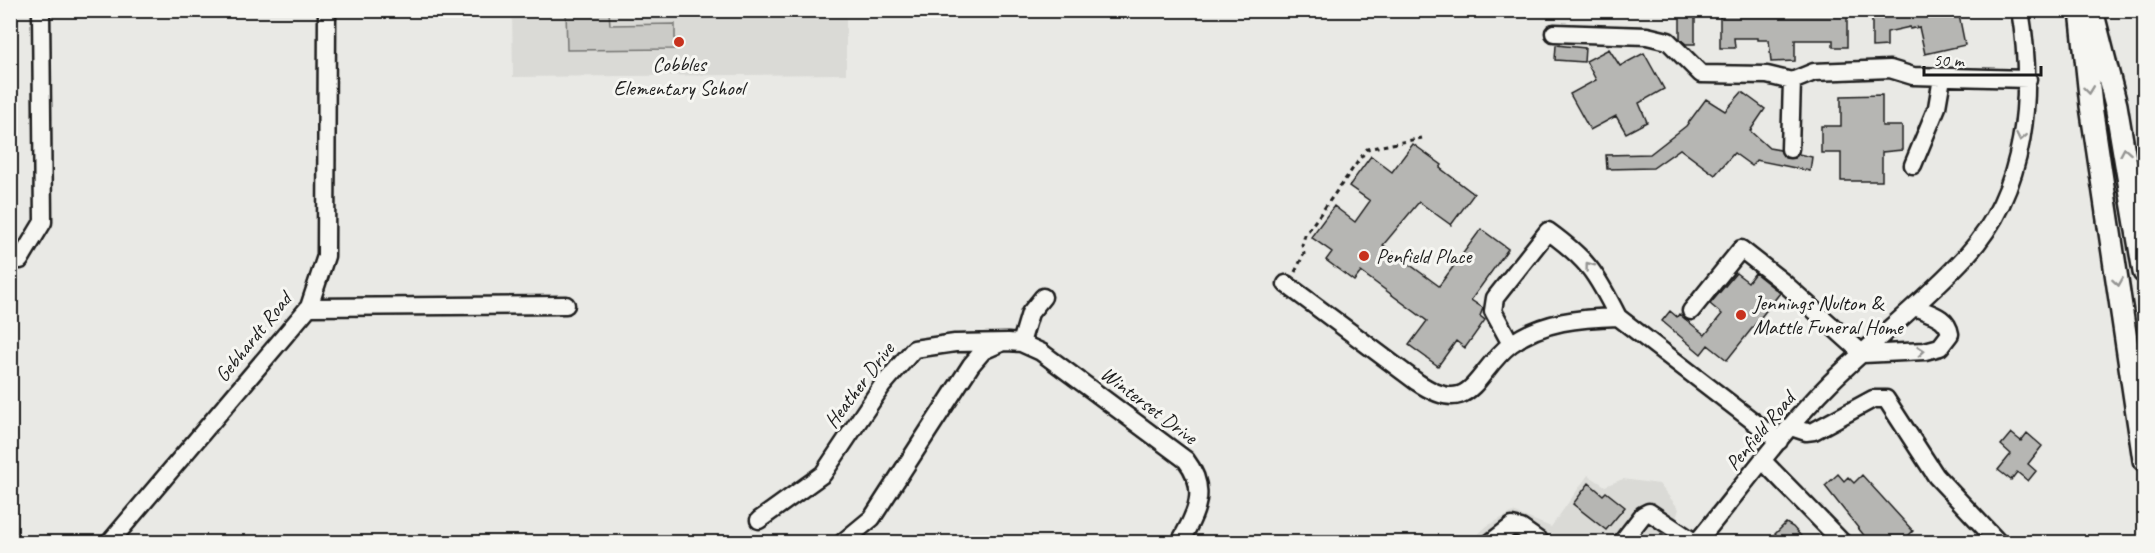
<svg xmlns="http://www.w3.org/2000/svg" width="2155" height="553" viewBox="0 0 2155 553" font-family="Caveat,sans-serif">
	<rect width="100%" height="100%" fill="#e9e9e5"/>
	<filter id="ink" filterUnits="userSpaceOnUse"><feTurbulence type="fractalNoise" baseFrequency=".0167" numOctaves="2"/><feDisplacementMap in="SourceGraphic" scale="12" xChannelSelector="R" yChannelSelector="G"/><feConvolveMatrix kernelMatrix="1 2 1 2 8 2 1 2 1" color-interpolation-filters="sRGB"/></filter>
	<g filter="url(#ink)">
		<path fill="#dadad6" d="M512,11H846V74L513,77Z
			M1588,475L1605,486L1623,479L1659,484L1679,509L1676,519L1657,542H1470L1487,526L1513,512L1551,527Z"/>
		<path fill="#cbcbc7" stroke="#747472" stroke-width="1.5" d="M566,11H609L610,25L675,24V49L567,50Z"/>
		<path fill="#b6b6b3" stroke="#1c1c1c" stroke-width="1.5" d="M1680,10H1695V44H1686L1680,39Z
			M1720,10H1847V47H1833V40H1795V61L1771,62L1769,40H1758V38H1734L1735,48H1720Z
			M1872,10H1958L1965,45L1925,54L1919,27L1910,29V27L1887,32V46L1872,47Z
			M1556,45L1585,48L1584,62L1555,60Z
			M1609,49L1620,66L1644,53L1664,89L1639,103L1647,122L1626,133L1616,116L1590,130L1570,94L1596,80L1586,61Z
			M1742,92L1765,109L1750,131L1769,148L1780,150L1785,158H1794L1799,154L1812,157L1810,171L1756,160L1752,166L1734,153L1715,175L1680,149L1653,168L1607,169L1606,155L1650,154L1686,126L1706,99L1725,111Z
			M1882,95V126H1902V150L1882,152V181H1841V153H1821V126H1841V96Z
			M1413,144L1442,165L1440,168L1474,194L1451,225L1419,202L1383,245L1439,286L1481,229L1508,249L1471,300L1483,308L1480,316L1485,320L1465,348L1456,341L1438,366L1409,345L1427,321L1361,272L1354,281L1326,260L1332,252L1311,237L1334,206L1355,222L1370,201L1349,186L1371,156L1392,172Z
			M1736,273L1748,282L1755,273L1780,293L1727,360L1708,345L1701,354L1662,321L1670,311L1677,317L1679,314L1705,335L1722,314L1710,304Z
			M2011,433L2021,441L2027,433L2042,446L2028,464L2036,471L2028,481L2017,472L2011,480L1998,470L2011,454L2001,445Z
			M1838,474L1844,481L1848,477L1854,483L1862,475L1913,531L1901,543H1870L1825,486Z
			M1589,483L1603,495L1606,492L1625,507L1606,530L1573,504Z
			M1786,523L1793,527L1807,543H1776L1778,541L1773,536Z"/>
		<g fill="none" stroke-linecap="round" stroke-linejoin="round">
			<defs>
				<path id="minor" d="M1554,33L1647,36L1668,41L1701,74L1767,75L1792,81L1814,72L1890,69L1913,76L2028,79
					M1790,149L1792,81
					M1913,165L1937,107L1942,78
					M20,260L43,222L41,10
					M1286,284L1417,382C1473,420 1474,372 1511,344C1542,321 1581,318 1618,317L1779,441
					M309,307L566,305
					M1691,311L1741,249L1783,282L1863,354
					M1021,343L1030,313L1043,297
					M1511,344L1493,311L1495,298L1548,231C1588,260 1596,273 1618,317
					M1863,354L1925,351L1940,347L1950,334C1947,316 1930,314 1915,307
					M1791,427L1806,432L1814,431L1873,399H1886L1936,476L1998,542
					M1763,461L1842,542
					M759,520L823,474L882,386L914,349L955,343L1008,342L1021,343L1041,352L1186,460C1209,490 1196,513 1180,542
					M110,542L309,307L326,256L327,10
					M843,542L872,518L971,365L983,351L999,344
					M1491,542L1512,526L1521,528L1541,542
					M1622,542L1643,515L1649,512L1694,542
					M1697,542C1741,489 1782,431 1831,382C1875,339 1925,301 1967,255C2027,190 2034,93 2020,10"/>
				<path id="major" d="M2081,10L2091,106L2144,460
					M2092,10L2116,105L2144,272"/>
			</defs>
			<use href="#minor" stroke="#1c1c1c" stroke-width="21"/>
			<use href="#major" stroke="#1c1c1c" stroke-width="26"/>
			<path stroke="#1c1c1c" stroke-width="3" stroke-dasharray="4.5 4.5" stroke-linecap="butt" d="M1295,272L1304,254L1302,245L1305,235L1367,149L1422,138"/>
			<use href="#minor" stroke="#f6f6f2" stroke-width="16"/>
			<use href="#major" stroke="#f6f6f2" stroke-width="21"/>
		</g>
		<defs><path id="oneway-chevron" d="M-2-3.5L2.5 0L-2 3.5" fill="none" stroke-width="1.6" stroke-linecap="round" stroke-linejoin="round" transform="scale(1.5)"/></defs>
		<g stroke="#949492">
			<use href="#oneway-chevron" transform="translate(2089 90) rotate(83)"/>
			<use href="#oneway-chevron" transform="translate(2021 137) rotate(101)"/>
			<use href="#oneway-chevron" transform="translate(2125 152) rotate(-100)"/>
			<use href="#oneway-chevron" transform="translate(1589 266) rotate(-127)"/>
			<use href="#oneway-chevron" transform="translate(2118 282) rotate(81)"/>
			<use href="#oneway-chevron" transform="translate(1921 351) rotate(-5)"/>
		</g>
	</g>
	<g fill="#c8321e" stroke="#f6f6f2" stroke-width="2">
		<circle cx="679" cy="42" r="6"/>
		<circle cx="1364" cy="256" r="6"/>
		<circle cx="1741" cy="315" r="6"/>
	</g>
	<g text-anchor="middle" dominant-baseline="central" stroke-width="6" stroke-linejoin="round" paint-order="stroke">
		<g font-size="21" fill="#1c1c1c" stroke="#f6f6f2" text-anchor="start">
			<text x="679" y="64" text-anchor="middle">Cobbles<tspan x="679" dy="24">Elementary School</tspan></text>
			<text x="1376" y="256">Penfield Place</text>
			<text x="1753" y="303">Jennings Nulton &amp;<tspan x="1753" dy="24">Mattle Funeral Home</tspan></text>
		</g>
		<g font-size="21" fill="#1c1c1c" stroke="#f6f6f2">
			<text transform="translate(253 337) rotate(-51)">Gebhardt Road</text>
			<text transform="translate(859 385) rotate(-53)">Heather Drive</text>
			<text transform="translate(1149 405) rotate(37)">Winterset Drive</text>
			<text transform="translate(1760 431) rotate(-50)">Penfield Road</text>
		</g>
	</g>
	<rect width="2155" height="553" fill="none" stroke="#f6f6f2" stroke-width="36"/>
	<rect x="18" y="18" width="2119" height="517" fill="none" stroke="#1c1c1c" stroke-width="2" filter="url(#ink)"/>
	<path d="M1924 66v9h117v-9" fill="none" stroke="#1c1c1c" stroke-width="3"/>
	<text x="1933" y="66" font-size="18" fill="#1c1c1c" stroke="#f6f6f2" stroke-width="4.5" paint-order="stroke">50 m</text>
</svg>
